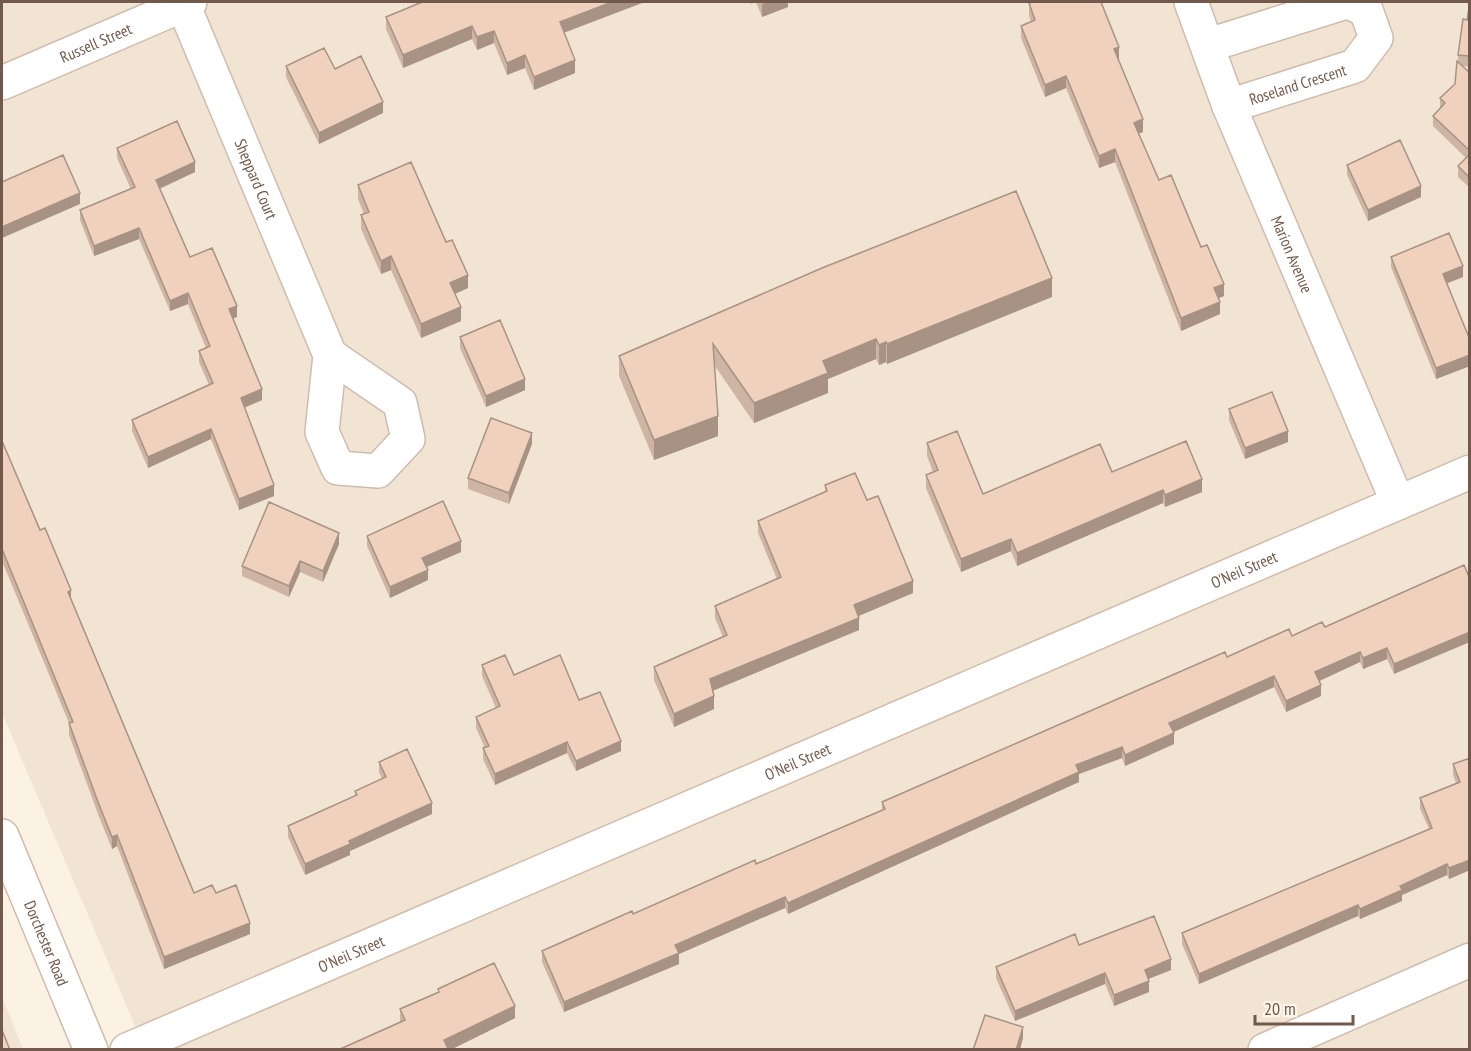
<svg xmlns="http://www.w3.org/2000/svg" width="1471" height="1051" viewBox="0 0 1471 1051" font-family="'PT Sans Narrow',sans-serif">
	<rect width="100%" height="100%" fill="#fbf2e4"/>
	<path fill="#f2e4d3" d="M2,2H1469V1049H145L2,713Z
		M2,997L23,1049H2Z"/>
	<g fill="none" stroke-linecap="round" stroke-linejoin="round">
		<defs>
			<g id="street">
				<path id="s1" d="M182,2L330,355L322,432L338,468L378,471L408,439L400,403L330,355"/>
				<path id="s2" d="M1191,2L1229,106L1398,503"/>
				<path d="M1209,45L1346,2"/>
				<path id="s3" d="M2,83L190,2"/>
				<path id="s4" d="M1229,106L1355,66L1376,38L1366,10L1348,2"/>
				<path d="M1265,1050L1470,960"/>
			</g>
			<g id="secondary">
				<path id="s5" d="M2,836L91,1050"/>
				<path id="s6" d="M127,1050L1470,472"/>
			</g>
		</defs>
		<use href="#street" stroke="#cebcae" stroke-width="36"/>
		<use href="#secondary" stroke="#d1bcac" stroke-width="36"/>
		<use href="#street" stroke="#fff" stroke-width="33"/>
		<use href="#secondary" stroke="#fff" stroke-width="33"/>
	</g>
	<path fill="#ceb4a3" d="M642,2V3L564,33L575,73L534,90L525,68L507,75L494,43L477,50L472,39L403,68L386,29V17Z
		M750,2H788V7L762,17L756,2L751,4Z
		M1470,2V67L1462,66L1470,73V188L1458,177V166L1466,158L1433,126V116L1440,108V98L1455,84L1458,62V55L1467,20Z
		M1029,3L1119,59L1118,60L1143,132L1138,134L1159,180L1201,247L1224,296L1219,298L1220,314L1181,331L1115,162L1099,168L1066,88L1045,97L1021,38V26L1031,22L1029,16Z
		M286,66L335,69L383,113L319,144L286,77Z
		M117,148L195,172L160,189L190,257L237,317L232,319L262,400L244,408L274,496L239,510L211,439L148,468L132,431V420L209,385L199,362V351L206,348L188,304L170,311L139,239L94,256L80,220V210L131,189L117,158Z
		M1347,165L1421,197L1368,221L1347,175Z
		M358,185L446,242L468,288L455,294L461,321L421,338L391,270L381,274L361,229V215L364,214L358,199Z
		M1391,257L1463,277L1446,283L1470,340V366L1436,379L1391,267Z
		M1052,297L887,364L886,362L879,365L876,359L828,379V393L754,423L715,366L718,436L654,460L619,376V356Z
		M460,337L525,390L486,407L460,348Z
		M1229,409L1288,442L1245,459L1229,420Z
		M2,441L71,600L194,893H216L250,934L164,969L117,846L112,849L98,814L69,735V723L2,561Z
		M927,443L983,494L1112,472L1202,492L1165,507L1163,503L1017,566L1011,551L961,572L926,488V475L933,472L927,456Z
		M532,444L509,504L468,489V478Z
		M825,485L867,500L913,593L858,616L859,630L713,690L714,709L674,727L654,680V667L723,637L715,618V606L777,579L758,533V521L825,492Z
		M367,536L461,552L426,567L428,580L390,598L367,546Z
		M339,544L323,582L300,572L289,597L242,576V566Z
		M1464,565L1394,674L1387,659L1363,669L1360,662L1319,681L1321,696L1286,712L1274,687L1173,732L1174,744L1125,766L1122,758L1079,774V782L788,914L785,908L679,954V964L564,1012L542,962V951L756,864L882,810V802L1227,657L1292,636L1325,627Z
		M482,665L514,675L579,700L621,751L576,771L567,753L495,785L483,759V748H485L476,728V717L496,708L482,676Z
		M1470,758V870L1449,879L1447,875L1402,895V901L1360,919L1358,916L1199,984L1182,944V933L1429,829L1420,809V798L1456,783L1453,775V764Z
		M379,762L432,814L350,851V855L305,875L288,837V826L355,796V791L382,779L379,772Z
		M1079,945L1171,970L1149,979V992L1114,1006L1105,984L1015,1021L996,978V967Z
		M438,989L515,1018L450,1050H338L400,1022V1009L438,992Z"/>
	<path fill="#a79284" d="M612,2H642V3L560,34V22Z
		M769,2H788V7L762,17V4Z
		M472,26V39L403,68V55Z
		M494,31V43L477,50V37Z
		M1119,47V59L1114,61V49Z
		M525,55V68L507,75V63Z
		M575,60V73L534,90V77Z
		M1066,76V88L1045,97V85Z
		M383,102V113L319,144V133Z
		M1143,119V132L1134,135V123Z
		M1115,149V162L1099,168V156Z
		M195,162V172L156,190V180Z
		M1421,186V197L1368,221V210Z
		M80,193V204L2,238V227Z
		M139,228V239L94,256V246Z
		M391,256V270L381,274V261Z
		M1463,266V277L1443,285V274Z
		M468,275V288L450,296V283Z
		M1052,278V297L887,364V344Z
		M1224,284V296L1214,300V288Z
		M188,293V304L170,311V301Z
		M1220,302V314L1181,331V318Z
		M237,306V317L229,320V309Z
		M461,307V321L421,338V324Z
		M876,339V359L828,379V393L754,423V403L823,361Z
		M886,342V362L879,365V345Z
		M1470,355V366L1436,379V368Z
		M525,379V390L486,407V396Z
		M262,389V400L241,409V398Z
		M718,416V436L654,460V440Z
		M211,429V439L148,468V457Z
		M1288,431V442L1245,459V448Z
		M532,433V444L509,504V493Z
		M1202,479V492L1165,507V495Z
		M274,485V496L239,510V499Z
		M1163,490V503L1017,566V553Z
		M339,533V544L323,582V571Z
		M1011,539V551L961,572V559Z
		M461,541V552L422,569V558Z
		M300,561V572L289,597V586Z
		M428,570V580L390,598V587Z
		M913,581V593L854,618V605Z
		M71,590V602L68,592Z
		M859,618V630L710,692V679Z
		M1470,632V642L1394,674V664Z
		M1387,648V659L1363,669V658Z
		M1360,652V662L1315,683V672Z
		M1274,676V687L1169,734V723Z
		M1321,685V696L1286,712V701Z
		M714,696V709L674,727V714Z
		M1174,733V744L1125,766V755Z
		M621,741V751L576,771V761Z
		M567,742V753L495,785V774Z
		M1122,747V758L1079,774V782L788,914V903L1076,765Z
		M432,803V814L350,851V855L305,875V864L349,841Z
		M117,835V846L112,849V837Z
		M1470,860V870L1449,879V868Z
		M1447,864V875L1402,895V901L1360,919V909L1400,886Z
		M785,897V908L679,954V964L564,1012V1002L675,945Z
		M1358,905V916L1199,984V974Z
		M250,923V934L164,969V957Z
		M1171,959V970L1145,980V970Z
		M1105,973V984L1015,1021V1011Z
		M1149,981V992L1114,1006V995Z
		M515,1006V1018L450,1050H444V1040Z
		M1023,1027V1038L1020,1050H1016Z"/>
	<path fill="#efd1bd" stroke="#a79284" stroke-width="1.5" d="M422,2H612L560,22L575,60L534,77L525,55L507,63L494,31L477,37L472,26L403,55L386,17Z
		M1033,2H1101L1119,47L1114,49L1143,119L1134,123L1159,180L1171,175L1201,247L1207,245L1224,284L1214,288L1220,302L1181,318L1115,149L1099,156L1066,76L1045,85L1021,26L1035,20L1029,3Z
		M1470,2V56L1458,55L1463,19L1467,20Z
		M324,48L335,69L361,56L383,102L319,133L286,66Z
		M1457,61L1470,73V151L1433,116L1445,103L1440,98L1455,84Z
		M177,121L195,162L156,180L190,257L212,248L237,306L229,309L262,389L241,398L274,485L239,499L211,429L148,457L132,420L213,383L199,351L210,346L188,293L170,301L139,228L94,246L80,210L135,187L117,148Z
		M1400,140L1421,186L1368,210L1347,165Z
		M1470,154V178L1458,166Z
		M63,155L80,193L2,227V182Z
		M411,162L446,242L452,240L468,275L450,283L461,307L421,324L391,256L381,261L361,215L369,212L358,185Z
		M1016,191L1052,278L887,344L886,342L879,345L876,339L823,361L828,373L754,403L713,344L718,416L654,440L619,356L822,268Z
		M1449,233L1463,266L1443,274L1470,340V355L1436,368L1391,257Z
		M500,320L525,379L486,396L460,337Z
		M1272,392L1288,431L1245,448L1229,409Z
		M491,418L532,433L509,493L468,478Z
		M957,431L983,494L1100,444L1112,472L1186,441L1202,479L1165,495L1163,490L1017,553L1011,539L961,559L926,475L938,470L927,443Z
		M2,441L40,530L45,528L71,590L68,592L194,893L212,885L216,893L236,885L250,923L164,957L117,835L112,837L98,802L69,723L73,722L2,549Z
		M855,473L867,500L878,496L913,581L854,605L859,618L710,679L714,696L674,714L654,667L727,635L715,606L781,577L758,521L827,491L825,485Z
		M443,501L461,541L422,558L428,570L390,587L367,536Z
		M269,502L339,533L323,571L300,561L289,586L242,566Z
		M1464,565L1470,579V632L1394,664L1387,648L1363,658L1360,652L1315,672L1321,685L1286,701L1274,676L1169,723L1174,733L1125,755L1122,747L1076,765L1079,772L788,903L785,897L675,945L679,953L564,1002L542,951L632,911L633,914L755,860L756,864L885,809L882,802L1225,652L1227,657L1289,629L1292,636L1322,622L1325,627Z
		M505,655L514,675L560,655L579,700L600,692L621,741L576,761L567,742L495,774L483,748L489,746L476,717L500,706L482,665Z
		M407,749L432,803L349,841L350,844L305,864L288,826L357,795L355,791L386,777L379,762Z
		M1470,758V860L1449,868L1447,864L1400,886L1402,890L1360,909L1358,905L1199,974L1182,933L1432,828L1420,798L1460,782L1453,764Z
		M1154,916L1171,959L1145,970L1149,981L1114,995L1105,973L1015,1011L996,967L1075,934L1079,945Z
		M494,963L515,1006L444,1040L448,1049L338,1050L405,1020L400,1009L439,992L438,989Z
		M985,1015L1023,1027L1016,1050H973Z
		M2,1030L10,1050H2Z"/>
	<g text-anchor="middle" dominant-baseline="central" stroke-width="6" stroke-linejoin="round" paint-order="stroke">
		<g font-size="16" fill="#72594b" stroke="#fef6ea">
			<text stroke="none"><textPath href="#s3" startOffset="102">Russell Street</textPath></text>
			<text stroke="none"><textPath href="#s4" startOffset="72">Roseland Crescent</textPath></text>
			<text stroke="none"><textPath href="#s1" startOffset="192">Sheppard Court</textPath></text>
			<text stroke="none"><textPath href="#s2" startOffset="272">Marion Avenue</textPath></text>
			<text stroke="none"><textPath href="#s6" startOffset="1216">O'Neil Street</textPath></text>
			<text stroke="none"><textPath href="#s6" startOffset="730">O'Neil Street</textPath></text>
			<text stroke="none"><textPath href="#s5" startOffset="116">Dorchester Road</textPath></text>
			<text stroke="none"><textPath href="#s6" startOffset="244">O'Neil Street</textPath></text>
		</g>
	</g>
	<rect width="1471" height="1051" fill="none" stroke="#72594b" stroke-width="6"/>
	<path d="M1255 1015v9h98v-9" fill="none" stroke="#72594b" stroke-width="3"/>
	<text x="1264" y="1015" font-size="18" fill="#72594b" stroke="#fef6ea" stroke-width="4.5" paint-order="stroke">20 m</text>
</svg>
